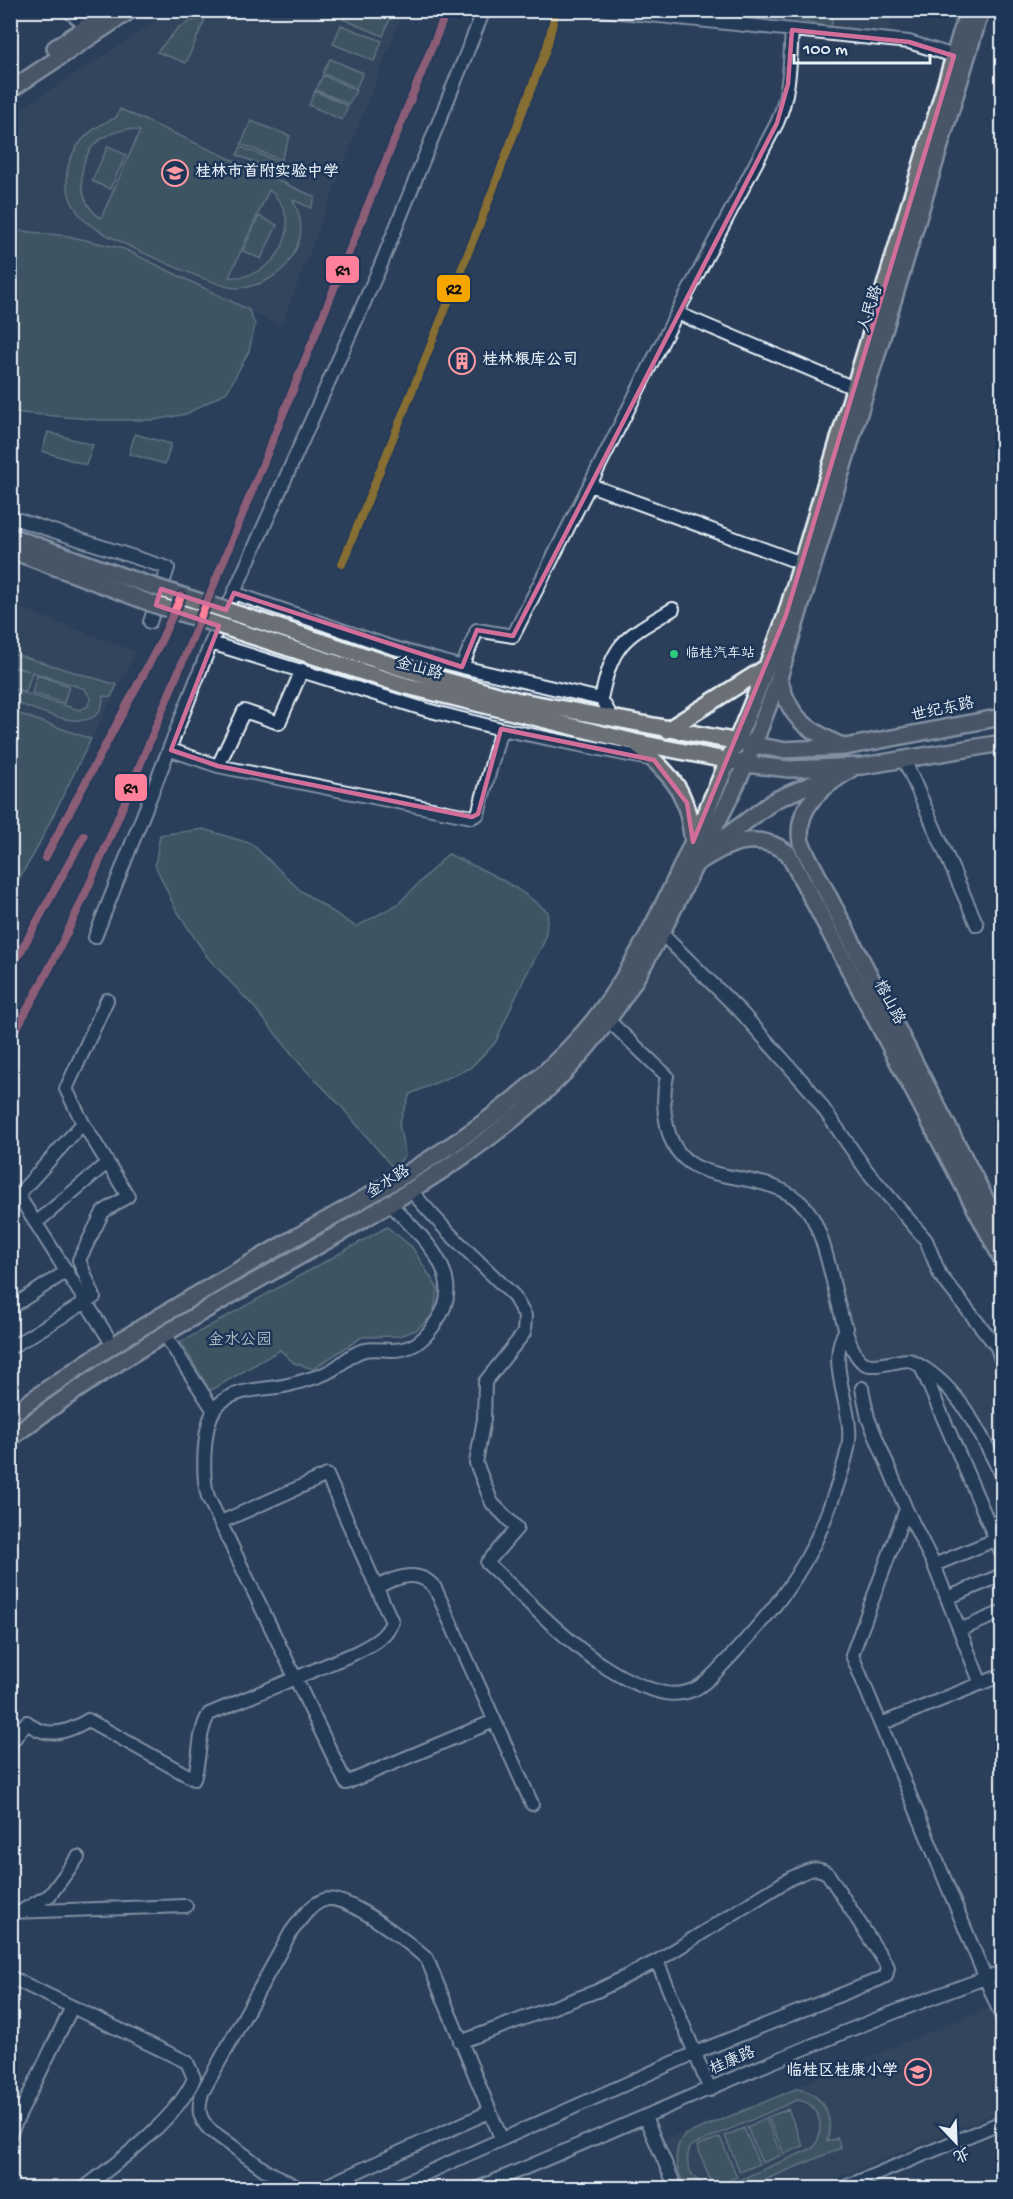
<svg xmlns="http://www.w3.org/2000/svg" width="1013" height="2199" viewBox="0 0 1013 2199" font-family="'Gochi Hand','LXGW WenKai TC',sans-serif">
	<rect width="100%" height="100%" fill="#2b3f5b"/>
	<filter id="ink" filterUnits="userSpaceOnUse"><feTurbulence type="fractalNoise" baseFrequency=".0167" numOctaves="2"/><feDisplacementMap in="SourceGraphic" scale="12" xChannelSelector="R" yChannelSelector="G"/><feConvolveMatrix kernelMatrix="1 2 1 2 8 2 1 2 1" color-interpolation-filters="sRGB"/></filter>
	<g filter="url(#ink)">
		<path fill="#3c4b60" d="M172,11H403L281,326L124,249L68,236L11,230V116Z
			M703,11H895L887,37Z
			M10,604L136,652L91,739L11,711Z
			M671,943L741,1012L931,1253L1002,1363V1476L977,1425L915,1363L869,1365L859,1358L826,1245L796,1197L704,1171L672,1145L667,1076L616,1029Z
			M987,2009L993,2010L1002,2034V2110L812,2188H684L666,2140Z"/>
		<path fill="#556e6b" stroke="#9eb0b2" stroke-width="1.5" fill-rule="evenodd" d="M347,11H377L391,16L383,36L343,19Z
			M760,11H811L833,17L831,27Z
			M201,17L205,19L186,63L157,52L179,27Z
			M341,25L382,41L374,61L333,44Z
			M330,59L363,73L356,88L323,73Z
			M323,75L356,90L349,104L316,90Z
			M315,91L348,106L342,120L309,105Z
			M120,109L315,197L311,208L293,200C303,220 304,235 293,255C283,275 258,288 236,288C217,288 96,234 83,219C49,180 72,133 116,118ZM128,129L140,131L101,218C76,203 76,160 97,142C106,134 117,131 128,129ZM269,190C308,221 278,281 229,277Z
			M251,121L290,136L281,160L241,144Z
			M108,146L126,155L110,189L92,181Z
			M241,147L279,162L276,171L237,155Z
			M259,216L277,225L261,259L243,251Z
			M11,230L68,236L124,249L249,310L255,325L249,351L227,392L186,414L154,420H100L11,412Z
			M48,432L93,445L86,465L42,451Z
			M135,434L171,444L165,464L129,454Z
			M11,653L117,685L111,697L103,696C103,743 36,709 11,701V689L79,710L87,707L91,699L85,689L32,672L26,692L11,687V667L29,671L11,665Z
			M37,675L69,686L64,703L32,693Z
			M11,711L91,739L34,854L11,892Z
			M203,829L252,844L301,891L356,927L398,904L448,854C488,872 514,883 548,912L545,940L525,977L495,1043L470,1068L410,1094L399,1123L405,1155L394,1169L341,1106L300,1064L254,1007L208,958L175,908L155,865L160,835Z
			M387,1227L412,1247L438,1289L433,1315L416,1330L400,1336L362,1337L313,1369L294,1363L280,1350L210,1391L181,1342Z
			M796,2089C822,2092 835,2117 827,2142L837,2138L841,2148L745,2188L686,2187C676,2171 671,2150 685,2135ZM797,2100C821,2102 826,2132 813,2148L723,2187C700,2192 679,2168 691,2146Z
			M788,2109L803,2146L784,2154L768,2117Z
			M766,2118L781,2155L762,2163L747,2127Z
			M744,2128L759,2164L740,2172L725,2136Z
			M720,2137L737,2177L713,2187L697,2146Z"/>
		<g fill="none" stroke-linecap="round" stroke-linejoin="round">
			<defs>
				<path id="minor" d="M67,10L93,31
					M602,10L909,42L954,56
					M677,313L854,388
					M590,485L801,563
					M10,517L168,568L150,622
					M234,593L380,267L484,10
					M211,643L427,710L501,729L654,760
					M462,667L601,699L613,719
					M601,699C613,641 624,638 673,609
					M171,750L218,766L472,817L478,814L501,729
					M904,759L977,925
					M218,766L244,711L279,723L302,670
					M662,934L741,1012L811,1091L867,1171L926,1240L940,1275L997,1347L1002,1363
					M95,937L211,643L234,593L391,647L462,667L477,630L513,636L677,313L777,123C790,94 790,61 792,30
					M608,1020L667,1076C663,1093 663,1109 667,1126C682,1198 765,1160 806,1208C833,1239 838,1348 864,1363C874,1369 897,1360 909,1360C957,1381 980,1432 1002,1476
					M411,1191L447,1231L513,1295L525,1316L524,1333L485,1382L484,1419L476,1463L492,1503L517,1528L487,1563C538,1609 595,1678 665,1693C676,1695 690,1693 700,1686C712,1678 722,1665 732,1655C762,1622 791,1590 811,1550C824,1525 842,1476 848,1448C856,1409 823,1363 847,1328
					M18,1195L113,1345
					M10,1204L83,1123
					M390,1204C420,1235 470,1276 436,1322C429,1333 419,1345 406,1348C392,1353 378,1347 365,1350C352,1352 342,1365 330,1371C318,1378 305,1380 292,1384C269,1391 237,1386 218,1405C202,1421 202,1477 208,1497L346,1783L494,1721
					M36,1223L107,1163
					M10,1308L67,1271
					M165,1335L214,1411
					M10,1348L94,1297L79,1260L103,1212L128,1196L83,1123L66,1089L107,1000
					M922,1369L1002,1554
					M862,1388L868,1418L906,1509L852,1655L1002,2018
					M906,1509L934,1565L981,1684
					M934,1565L1002,1537
					M377,1587C396,1577 419,1568 435,1588L532,1804
					M947,1598L1002,1575
					M960,1630L1002,1612
					M881,1724L1002,1675
					M10,1744L27,1722C45,1740 69,1732 88,1720L194,1779C201,1757 197,1734 209,1714L353,1654C369,1646 385,1639 392,1622L327,1475L221,1522
					M25,1909L50,1895L78,1857
					M10,1912L186,1906
					M657,1961L710,2090
					M10,1977L187,2062L194,2078C179,2117 117,2163 84,2188
					M645,2117L676,2188
					M10,2134L72,2007
					M299,2188L265,2170L209,2129C198,2117 198,2109 202,2093L291,1932C300,1921 309,1905 324,1900C346,1892 410,1944 427,1959L501,2138
					M321,2188L489,2112
					M393,2188L695,2053L880,1979L886,1976L888,1967L828,1874C815,1864 805,1872 791,1878L657,1961L597,1991L460,2042
					M478,2188C652,2115 824,2035 1002,1972
					M843,2188L1002,2122"/>
				<path id="major" d="M55,48L112,10
					M10,90L131,10
					M408,670L516,700L781,750L845,747L1002,717
					M779,677C789,718 805,729 842,746
					M403,685L635,742L746,764L789,769L863,766L1002,743
					M667,730L767,667
					M635,742C674,780 686,786 693,842
					M851,769C822,788 795,805 801,843L1002,1231
					M713,846L775,800L830,776
					M696,864C726,844 755,829 788,853L1002,1259
					M10,1416C101,1348 199,1293 296,1237C399,1179 504,1123 584,1032C630,980 669,895 698,830C729,759 760,688 786,615L968,10
					M10,1439C114,1357 233,1295 347,1229C425,1183 516,1128 576,1060C628,1002 662,934 695,865C712,831 731,799 745,765C757,737 767,709 778,681L981,10"/>
			</defs>
			<use href="#minor" stroke="#e8f1f8" stroke-width="16"/>
			<use href="#major" stroke="#e8f1f8" stroke-width="20"/>
			<use href="#minor" stroke="#1d3557" stroke-width="12"/>
			<use href="#major" stroke="#6b7074" stroke-width="15"/>
			<defs>
				<path id="major-bridge" d="M10,536L122,576L408,670
					M10,550L153,604L403,685"/>
			</defs>
			<use href="#major-bridge" stroke="#e8f1f8" stroke-width="20" stroke-linecap="butt"/>
			<use href="#major-bridge" stroke="#6b7074" stroke-width="15"/>
			<defs>
				<path id="rail-1" d="M45,858L160,643L181,596
					M10,971L84,836
					M10,1039C83,918 132,781 187,651C275,438 361,224 447,10"/>
				<path id="rail-2" d="M342,564L481,221L547,47L556,10"/>
			</defs>
			<use href="#rail-1" stroke="#1d3557" stroke-width="12"/>
			<use href="#rail-2" stroke="#1d3557" stroke-width="12"/>
			<use href="#rail-1" stroke="#ff8098" stroke-width="8"/>
			<use href="#rail-2" stroke="#f7a600" stroke-width="8"/>
		</g>
	</g>
	<path d="M0 0H1013V2199H0ZM792,30L909,42L954,56L786,615L693,842L687,803L654,760L501,729L478,814L472,817L218,766L171,750L219,626L156,605L161,589L226,610L234,593L462,667L477,630L513,636L777,123L788,84Z" fill="#2b3f5b" fill-opacity=".55" fill-rule="evenodd"/>
	<path fill="none" stroke="#d16f9a" stroke-width="4.5" stroke-linejoin="round" d="M792,30L909,42L954,56L786,615L693,842L687,803L654,760L501,729L478,814L472,817L218,766L171,750L219,626L156,605L161,589L226,610L234,593L462,667L477,630L513,636L777,123L788,84Z"/>
	<defs>
		<symbol id="school-ring" viewBox="-11 -11 22 22"><circle r="9.5" fill="#1d3557" stroke="#ff9aa2" stroke-width="1.5"/><path d="M0-5L7-2L0 1L-7-2ZM-4 1L0 2.5L4 1V4Q0 6-4 4Z" fill="#ff9aa2"/></symbol>
		<symbol id="building-ring" viewBox="-11 -11 22 22"><circle r="9.5" fill="#1d3557" stroke="#ff9aa2" stroke-width="1.5"/><path d="M-4-6H4V6H1V3H-1V6H-4ZM-2.5-4.3h1.7v1.8h-1.7ZM.8-4.3h1.7v1.8H.8ZM-2.5-1h1.7V.8h-1.7ZM.8-1h1.7V.8H.8Z" fill="#ff9aa2"/></symbol>
	</defs>
	<g fill-rule="evenodd">
		<use href="#school-ring" x="160" y="158" width="30" height="30"/>
		<use href="#building-ring" x="447" y="346" width="30" height="30"/>
		<use href="#school-ring" x="903" y="2057" width="30" height="30"/>
	</g>
	<circle fill="#33ca7d" stroke="#1d3557" stroke-width="2" cx="674" cy="654" r="5"/>
	<g text-anchor="middle" dominant-baseline="central" stroke-width="5" stroke-linejoin="round" paint-order="stroke">
		<g font-size="14" fill="#e8f1f8" stroke="#1d3557" text-anchor="start">
			<text x="685" y="654">临桂汽车站</text>
		</g>
		<g font-size="16" font-weight="bold" fill="#e8f1f8" stroke="#1d3557" text-anchor="start">
			<text x="195" y="173">桂林市首附实验中学</text>
			<text x="482" y="361">桂林粮库公司</text>
			<text x="898" y="2072" text-anchor="end">临桂区桂康小学</text>
		</g>
		<g font-size="16" fill="#e8f1f8" stroke="#1d3557">
			<text transform="translate(872 309) rotate(-73)">人民路</text>
			<text transform="translate(419 670) rotate(15)">金山路</text>
			<text transform="translate(943 711) rotate(-12)">世纪东路</text>
			<text transform="translate(888 1003) rotate(62)">榕山路</text>
			<text transform="translate(389 1183) rotate(-32)">金水路</text>
			<text transform="translate(733 2062) rotate(-23)">桂康路</text>
		</g>
		<g font-size="16" fill="#b5c3c7" stroke="#1d3557">
			<text x="240" y="1341">金水公园</text>
		</g>
	</g>
	<g stroke="#1d3557" stroke-width="2">
		<rect x="325" y="255" width="35" height="29" rx="6" fill="#ff8098"/>
		<rect x="436" y="274" width="35" height="29" rx="6" fill="#f7a600"/>
		<rect x="114" y="773" width="34" height="29" rx="6" fill="#ff8098"/>
	</g>
	<g font-size="16" text-anchor="middle" font-weight="bold" fill="#111">
		<text x="343" y="275">R1</text>
		<text x="454" y="294">R2</text>
		<text x="131" y="793">R1</text>
	</g>
	<rect width="1013" height="2199" fill="none" stroke="#1d3557" stroke-width="36"/>
	<rect x="18" y="18" width="977" height="2163" fill="none" stroke="#e8f1f8" stroke-width="2" filter="url(#ink)"/>
	<g transform="translate(956 2142) rotate(157)" stroke="#1d3557" stroke-width="4.5" paint-order="stroke">
	<path d="M0-4.5L10 22L0 15L-10 22Z" fill="#e8f1f8"/>
	<text y="-9" font-size="16" font-weight="bold" text-anchor="middle" fill="#e8f1f8">北</text>
	</g>
	<path d="M794 54v9h136v-9" fill="none" stroke="#e8f1f8" stroke-width="3"/>
	<text x="803" y="54" font-size="18" fill="#e8f1f8" stroke="#1d3557" stroke-width="4.5" paint-order="stroke">100 m</text>
</svg>
